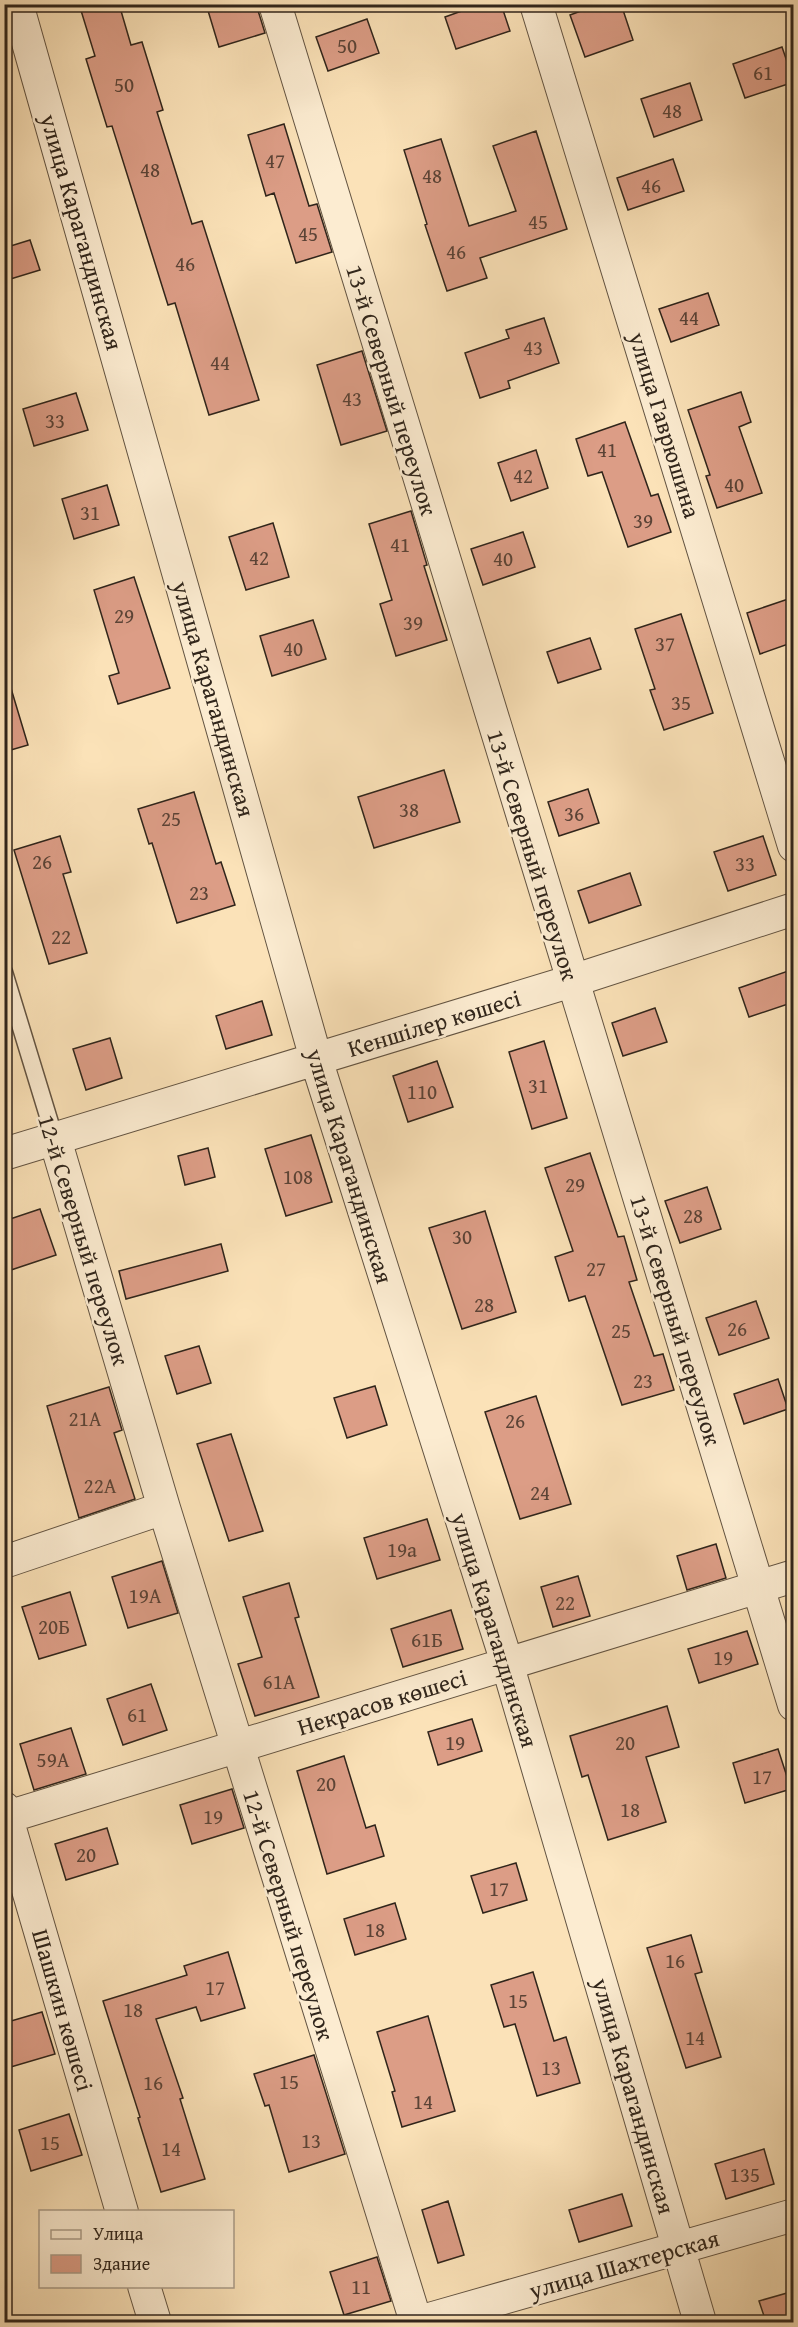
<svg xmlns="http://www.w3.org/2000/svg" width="798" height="2327" viewBox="0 0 798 2327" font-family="'Gentium Book Plus',serif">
	<rect width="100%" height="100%" fill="#fbe2b8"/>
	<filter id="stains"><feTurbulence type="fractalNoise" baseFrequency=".00333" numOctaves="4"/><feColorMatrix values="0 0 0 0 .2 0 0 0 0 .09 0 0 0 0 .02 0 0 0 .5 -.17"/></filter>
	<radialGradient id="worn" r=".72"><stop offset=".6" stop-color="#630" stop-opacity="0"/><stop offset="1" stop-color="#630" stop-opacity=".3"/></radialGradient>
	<path fill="#dc9d86" stroke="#30251b" stroke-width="1.5" d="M79,4H119L131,45L142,42L163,110L157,112L192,224L202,221L259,400L209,415L175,303L168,305L112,126L107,127L86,59L95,56Z
		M206,4H256L265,33L219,47Z
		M481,4H501L510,31L456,49L445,17Z
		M600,4H621L633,40L585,57L570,15Z
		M367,19L379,53L328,71L316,37Z
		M782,47L794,82L745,98L733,64Z
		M690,83L702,120L654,137L641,99Z
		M284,124L309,206L317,204L332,252L296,263L274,193L266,196L248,135Z
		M536,131L567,229L480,258L487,278L447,291L425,225L427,224L404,150L441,139L469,226L516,211L493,146Z
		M673,159L684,191L628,210L617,178Z
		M30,240L40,270L4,281V248Z
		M708,293L719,325L671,342L659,309Z
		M544,318L559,363L508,381L510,388L480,398L465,353L509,338L506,330Z
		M362,351L387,431L341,445L317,365Z
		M741,392L751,422L739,427L762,493L717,508L706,476L710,475L688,410Z
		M76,393L88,430L34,446L23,409Z
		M625,422L651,496L658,494L671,532L628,547L602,472L588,476L576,439Z
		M536,450L548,488L511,501L498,463Z
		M107,485L119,525L74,539L62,499Z
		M411,511L427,565L424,566L447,640L396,656L380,604L392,600L369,524Z
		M273,523L289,577L246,590L229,537Z
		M523,532L535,567L483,585L471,549Z
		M134,577L170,688L118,704L109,676L119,673L94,590Z
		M794,597V642L760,654L747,613Z
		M681,614L713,713L664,730L650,690L655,689L635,629Z
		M313,620L326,659L272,676L260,636Z
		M590,638L601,669L558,683L547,652Z
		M10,685L28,745L4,752V686Z
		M444,770L460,822L374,848L358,797Z
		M588,789L599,823L559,836L548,802Z
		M194,792L216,864L221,862L235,905L177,923L152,843L149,844L138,809Z
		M60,836L71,872L63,874L87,953L49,964L14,850Z
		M763,836L776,875L728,891L714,852Z
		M630,873L641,905L589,923L578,891Z
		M794,969V1002L749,1017L739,988Z
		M262,1001L272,1035L226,1049L216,1016Z
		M655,1008L667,1042L623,1056L612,1023Z
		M110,1038L122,1078L86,1090L73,1049Z
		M544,1041L567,1118L532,1129L509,1052Z
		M437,1061L453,1107L408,1122L393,1076Z
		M311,1135L332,1202L286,1216L265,1149Z
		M208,1148L215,1177L185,1185L178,1156Z
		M590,1153L618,1237L624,1236L637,1280L629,1282L654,1356L663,1354L674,1390L622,1405L585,1296L569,1301L555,1257L573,1251L545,1168Z
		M707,1187L721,1229L680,1243L665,1201Z
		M40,1209L56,1255L11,1270L4,1249V1221Z
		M485,1211L516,1312L462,1329L429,1228Z
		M221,1244L228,1271L126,1299L119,1271Z
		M756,1301L769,1338L719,1355L706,1318Z
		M199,1346L211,1383L177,1394L165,1356Z
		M778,1379L788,1409L744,1424L734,1394Z
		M375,1386L387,1425L347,1438L334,1398Z
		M109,1387L122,1430L114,1433L135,1499L79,1518L47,1406Z
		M536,1396L571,1504L520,1519L485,1412Z
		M231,1434L263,1531L229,1541L197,1444Z
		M427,1519L440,1560L377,1579L364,1538Z
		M716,1544L726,1578L687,1590L677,1556Z
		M162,1561L178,1613L128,1628L112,1577Z
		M578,1576L590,1616L553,1627L541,1587Z
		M289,1583L299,1617L295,1618L319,1697L255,1716L238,1664L262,1657L243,1597Z
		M70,1592L86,1645L39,1659L22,1607Z
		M451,1610L463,1649L403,1667L391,1629Z
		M747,1631L758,1664L699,1683L688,1649Z
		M151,1684L167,1730L123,1745L107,1699Z
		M667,1706L679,1747L646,1757L666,1822L608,1840L588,1775L582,1777L570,1736Z
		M472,1719L482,1751L438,1765L428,1732Z
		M71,1728L86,1774L34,1790L20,1744Z
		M778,1749L791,1789L745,1803L733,1763Z
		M344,1756L366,1828L375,1825L384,1856L327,1874L297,1771Z
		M232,1789L244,1828L192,1844L180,1805Z
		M107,1828L118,1864L66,1880L55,1844Z
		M516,1863L527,1900L483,1913L471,1876Z
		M395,1903L406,1939L355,1955L344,1919Z
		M691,1935L702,1972L695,1974L721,2057L686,2068L647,1948Z
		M228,1952L245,2008L201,2021L196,2007L156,2019L183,2098L180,2099L205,2179L161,2192L138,2118L140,2117L103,2001L187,1975L184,1966Z
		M533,1972L554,2041L566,2037L580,2083L537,2096L515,2024L504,2027L491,1985Z
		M42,2012L55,2054L4,2069V2023Z
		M428,2016L455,2111L402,2127L392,2092L395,2091L377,2032Z
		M314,2055L345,2154L289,2172L269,2105L265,2106L254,2074Z
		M69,2114L82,2155L31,2171L19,2130Z
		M764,2149L774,2184L726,2199L715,2164Z
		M622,2194L632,2226L579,2242L569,2210Z
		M448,2201L464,2255L438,2263L422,2210Z
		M377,2257L391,2301L344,2315L330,2272Z
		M794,2291V2322H766L759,2301Z"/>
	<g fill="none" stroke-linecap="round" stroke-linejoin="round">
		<defs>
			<path id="lane" d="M4,972L55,1139"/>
			<path id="street" d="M17,4L316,1059L507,1663L700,2322
				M275,4L794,1705
				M536,4L794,846
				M55,1139L164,1508L416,2322
				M4,1154L572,981L794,909
				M4,1562L164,1508
				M4,1808L122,2212
				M4,1818L794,1576
				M144,2286L155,2322
				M419,2322L794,2215"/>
		</defs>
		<use href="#lane" stroke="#635442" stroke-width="19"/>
		<use href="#street" stroke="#635442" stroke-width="34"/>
		<use href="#lane" stroke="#fcecd1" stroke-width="16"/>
		<use href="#street" stroke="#fcecd1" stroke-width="32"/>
	</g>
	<g text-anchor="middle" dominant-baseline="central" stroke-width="5" stroke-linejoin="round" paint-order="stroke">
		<g font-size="21" fill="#5b4336">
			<text x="347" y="45">50</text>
			<text x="763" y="72">61</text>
			<text x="124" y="84">50</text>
			<text x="672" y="110">48</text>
			<text x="275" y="160">47</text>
			<text x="150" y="169">48</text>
			<text x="432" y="175">48</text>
			<text x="651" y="185">46</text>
			<text x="538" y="221">45</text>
			<text x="308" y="233">45</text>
			<text x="456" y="251">46</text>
			<text x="185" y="263">46</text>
			<text x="689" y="317">44</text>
			<text x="533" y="347">43</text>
			<text x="220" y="362">44</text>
			<text x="352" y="398">43</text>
			<text x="55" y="420">33</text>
			<text x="607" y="449">41</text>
			<text x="523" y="475">42</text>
			<text x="734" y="484">40</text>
			<text x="90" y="512">31</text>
			<text x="643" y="520">39</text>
			<text x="400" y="544">41</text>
			<text x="259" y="557">42</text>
			<text x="503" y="558">40</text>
			<text x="124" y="615">29</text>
			<text x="413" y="622">39</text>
			<text x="665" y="643">37</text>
			<text x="293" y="648">40</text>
			<text x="681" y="702">35</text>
			<text x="409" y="809">38</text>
			<text x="574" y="813">36</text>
			<text x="171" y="818">25</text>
			<text x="42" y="861">26</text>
			<text x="745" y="863">33</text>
			<text x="199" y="892">23</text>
			<text x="61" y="936">22</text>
			<text x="538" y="1085">31</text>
			<text x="422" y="1091">110</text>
			<text x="298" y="1176">108</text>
			<text x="575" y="1184">29</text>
			<text x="693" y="1215">28</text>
			<text x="462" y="1236">30</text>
			<text x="596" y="1268">27</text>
			<text x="484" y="1304">28</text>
			<text x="737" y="1328">26</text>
			<text x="621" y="1330">25</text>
			<text x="643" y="1380">23</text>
			<text x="85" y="1418">21А</text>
			<text x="515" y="1420">26</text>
			<text x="100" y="1485">22А</text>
			<text x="540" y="1492">24</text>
			<text x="402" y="1549">19а</text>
			<text x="145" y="1595">19А</text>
			<text x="565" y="1602">22</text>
			<text x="54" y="1626">20Б</text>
			<text x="427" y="1639">61Б</text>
			<text x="723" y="1657">19</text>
			<text x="279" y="1681">61А</text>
			<text x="137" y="1714">61</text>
			<text x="455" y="1742">19</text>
			<text x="625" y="1742">20</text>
			<text x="53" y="1759">59А</text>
			<text x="762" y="1776">17</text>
			<text x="326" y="1783">20</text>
			<text x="630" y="1809">18</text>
			<text x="213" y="1816">19</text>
			<text x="86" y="1854">20</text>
			<text x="499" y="1888">17</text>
			<text x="375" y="1929">18</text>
			<text x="675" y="1960">16</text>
			<text x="215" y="1987">17</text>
			<text x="518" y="2000">15</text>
			<text x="133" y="2009">18</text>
			<text x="695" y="2037">14</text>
			<text x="551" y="2067">13</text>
			<text x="289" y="2081">15</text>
			<text x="153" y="2082">16</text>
			<text x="423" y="2101">14</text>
			<text x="311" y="2140">13</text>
			<text x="50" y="2142">15</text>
			<text x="171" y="2148">14</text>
			<text x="745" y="2174">135</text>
			<text x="361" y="2286">11</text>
		</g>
		<g font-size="24" fill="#30251b" stroke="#fcecd1">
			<text transform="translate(82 232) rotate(74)">улица Карагандинская</text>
			<text transform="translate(392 390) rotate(73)">13-й Северный переулок</text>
			<text transform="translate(665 425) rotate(73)">улица Гаврюшина</text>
			<text transform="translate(214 699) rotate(74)">улица Карагандинская</text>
			<text transform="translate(533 855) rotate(73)">13-й Северный переулок</text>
			<text transform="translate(434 1023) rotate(-17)">Кеншілер көшесі</text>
			<text transform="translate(350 1166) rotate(73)">улица Карагандинская</text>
			<text transform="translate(84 1240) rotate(73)">12-й Северный переулок</text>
			<text transform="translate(676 1320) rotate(73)">13-й Северный переулок</text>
			<text transform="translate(495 1630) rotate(73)">улица Карагандинская</text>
			<text transform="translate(382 1702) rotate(-17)">Некрасов көшесі</text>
			<text transform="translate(289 1915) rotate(73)">12-й Северный переулок</text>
			<text transform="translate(63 2010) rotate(74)">Шашкин көшесі</text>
			<text transform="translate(634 2096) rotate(74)">улица Карагандинская</text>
			<text transform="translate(624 2264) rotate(-16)">улица Шахтерская</text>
		</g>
	</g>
	<rect width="798" height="2327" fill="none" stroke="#fbe2b8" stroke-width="24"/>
	<rect x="6" y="6" width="786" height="2315" fill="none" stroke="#30251b" stroke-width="3"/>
	<rect x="12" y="12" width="774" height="2303" fill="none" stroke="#30251b" stroke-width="1.5"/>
	<rect x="39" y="2210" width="195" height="78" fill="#fcecd1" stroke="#aa9c88" stroke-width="1.5"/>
	<rect x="51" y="2230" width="30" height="9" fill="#fcecd1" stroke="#aa9c88" stroke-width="1.5"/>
	<text x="93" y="2240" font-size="18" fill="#30251b">Улица</text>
	<rect x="51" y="2255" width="30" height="18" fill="#dc9d86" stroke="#aa9c88" stroke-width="1.5"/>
	<text x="93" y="2270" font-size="18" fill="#30251b">Здание</text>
	<rect width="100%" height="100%" filter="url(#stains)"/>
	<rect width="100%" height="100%" fill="url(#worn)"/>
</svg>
